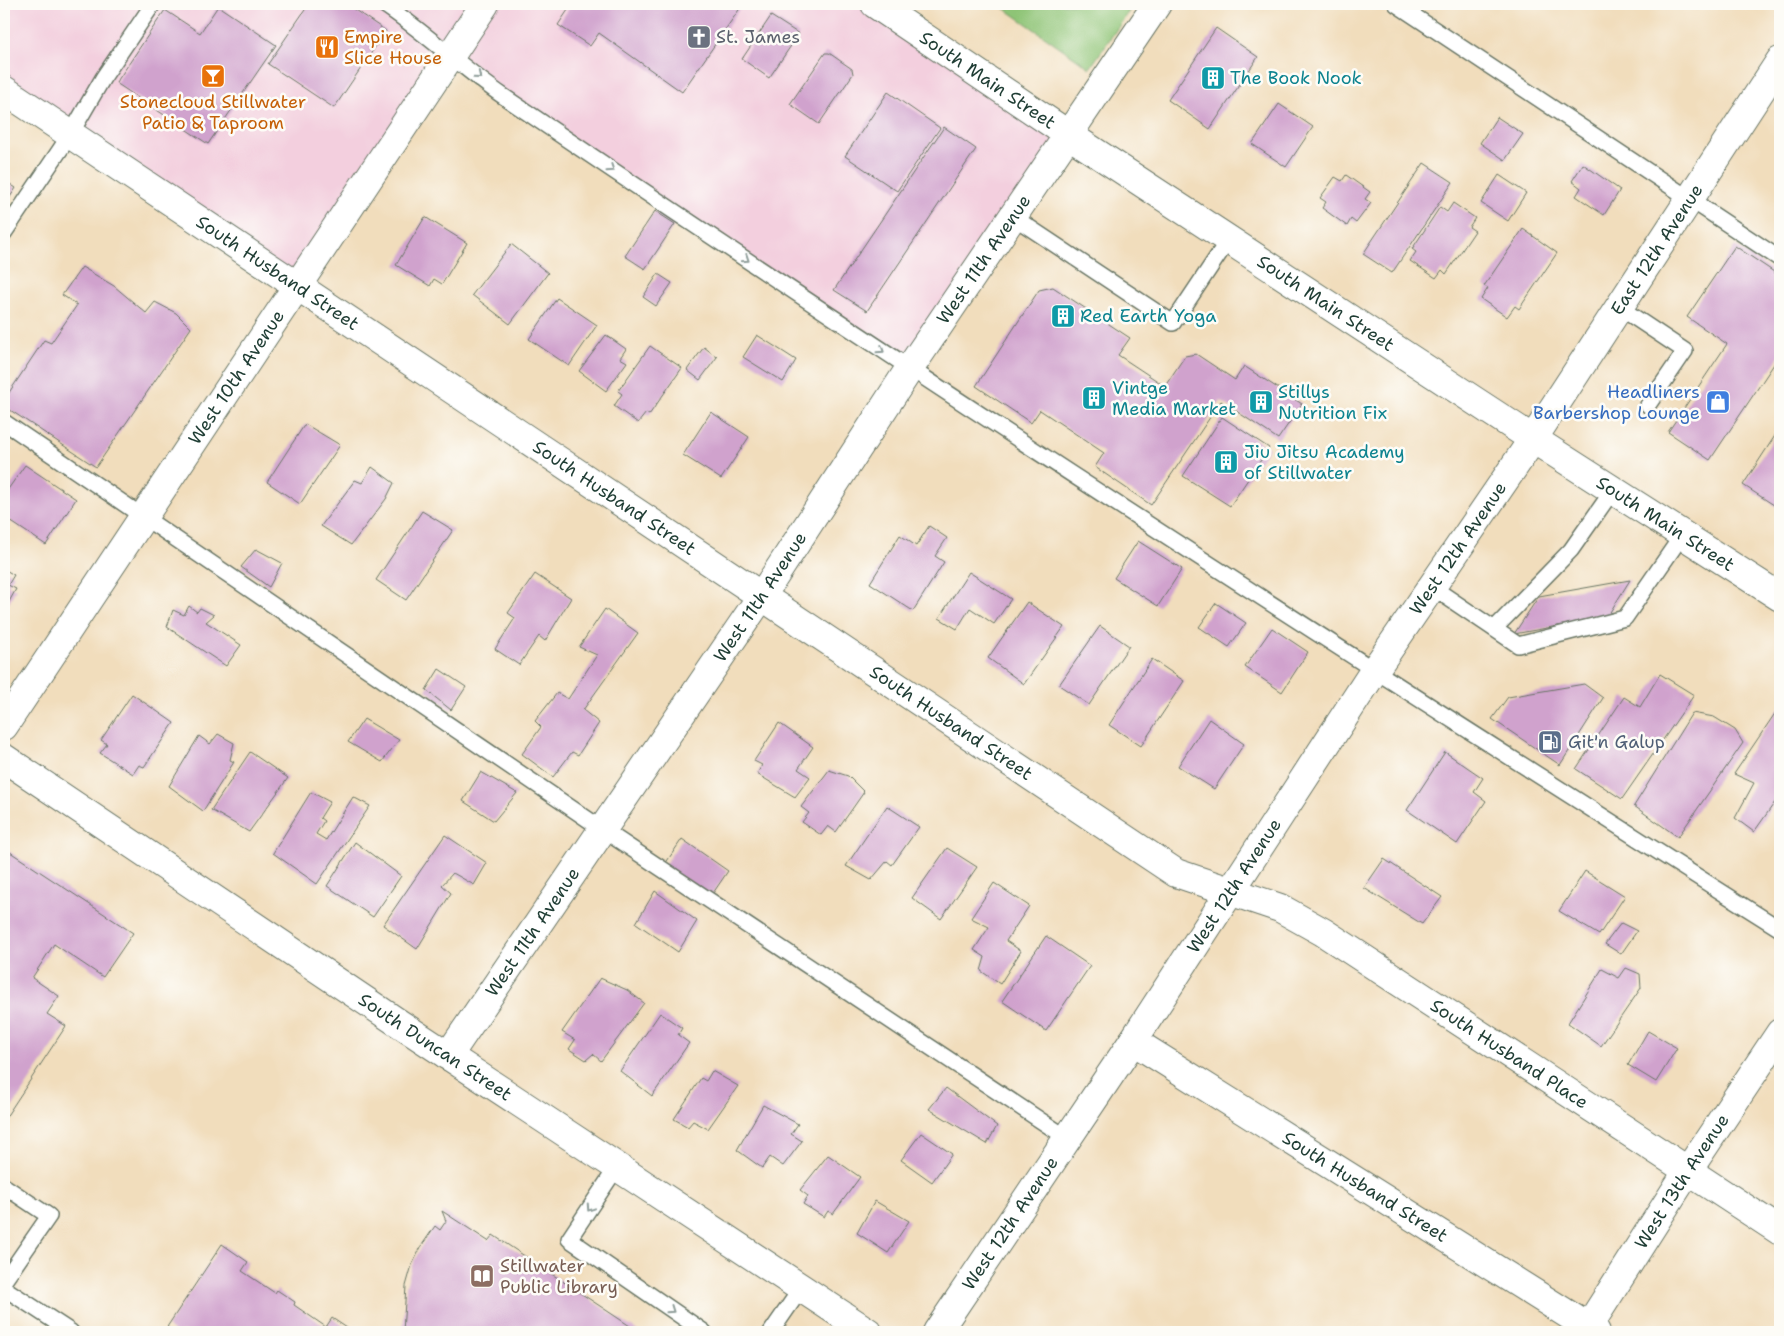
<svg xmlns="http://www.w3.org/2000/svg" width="1784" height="1336" viewBox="0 0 1784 1336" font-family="'Shantell Sans',sans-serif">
	<rect width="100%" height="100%" fill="#fdfcf7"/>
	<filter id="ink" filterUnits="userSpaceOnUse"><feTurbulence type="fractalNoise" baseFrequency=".02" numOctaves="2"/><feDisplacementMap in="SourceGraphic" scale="10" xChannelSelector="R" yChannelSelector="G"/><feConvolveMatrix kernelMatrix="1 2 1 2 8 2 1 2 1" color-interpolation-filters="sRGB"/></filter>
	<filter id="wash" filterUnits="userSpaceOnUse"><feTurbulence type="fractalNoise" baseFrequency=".0096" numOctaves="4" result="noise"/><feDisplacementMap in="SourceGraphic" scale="20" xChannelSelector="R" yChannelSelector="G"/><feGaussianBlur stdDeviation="1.12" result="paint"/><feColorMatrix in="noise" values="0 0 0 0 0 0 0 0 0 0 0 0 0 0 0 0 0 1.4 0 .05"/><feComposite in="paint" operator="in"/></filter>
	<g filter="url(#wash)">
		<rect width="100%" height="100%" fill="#f1ddbc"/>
		<path fill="#f3cfde" d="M4,4H881L1072,137L909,365L455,64L298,286L4,91Z"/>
		<path fill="#8ec476" stroke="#568055" d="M998,4H1134L1090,68Z"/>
		<g id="blocks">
			<path fill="#d0a2cd" d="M309,4H346L386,31L334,108L268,64Z
				M572,4H743L682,92L599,33L590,46L558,25Z
				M218,6L276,45L208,144L116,83L165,10L200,33Z
				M771,16L799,34L769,78L742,59Z
				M1216,28L1258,57L1210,129L1168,100Z
				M825,53H829L852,69L853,74L819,124L790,104Z
				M888,92L940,128L897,191L845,156Z
				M1279,104L1313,127L1286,167L1252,144Z
				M1497,117L1523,134L1505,160L1480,143Z
				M944,127L976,149L867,311L834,290Z
				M1424,163L1453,182L1392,273L1363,254Z
				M1583,164L1620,190L1604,215L1576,196L1581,188L1572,181Z
				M1346,175L1370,192L1365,199L1371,203L1356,223L1351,219L1347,226L1322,208L1326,202L1320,198L1335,177L1342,181Z
				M1499,175L1526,193L1508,221L1481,203Z
				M4,180L16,188L4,206Z
				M1453,203L1475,218L1469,227L1475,231L1446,274L1442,270L1436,278L1410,261L1416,252L1412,249L1440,207L1447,212Z
				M655,211L675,224L645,269L625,256Z
				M425,217L467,243L442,284L434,279L430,286L396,265Z
				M1523,229L1557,253L1519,309L1515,306L1507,317L1481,299L1488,288L1484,286Z
				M511,244L548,273L510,324L472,295Z
				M1735,246L1780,276V355L1710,460L1668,432L1727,344L1687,317Z
				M82,267L114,286L146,313L155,302L176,313L191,328L96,467L4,406V400L44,340L51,343L77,305L62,295Z
				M658,274L672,283L656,306L643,297Z
				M1053,287L1130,338L1118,355L1165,386L1185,356L1196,354L1235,380L1244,366L1302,404L1278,439L1221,401L1151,505L1095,467L1104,453L1040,410L1031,423L976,386L1039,290Z
				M557,298L597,325L569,366L529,339Z
				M606,335L626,349L620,358L627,362L606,391L579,371Z
				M757,335L796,360L783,382L743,357Z
				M650,346L682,368L649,415L646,413L638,423L614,406L622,394L618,391Z
				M704,347L717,357L700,380L687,370Z
				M711,412L749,437L721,479L683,455Z
				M1222,417L1269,448L1230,506L1183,476Z
				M305,424L340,445L300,504L267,482Z
				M1780,428V509L1743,485Z
				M25,465L76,499L46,545L4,517V495Z
				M372,467L394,483L386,499L351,545L321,526L355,480L362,483Z
				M422,511L453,530L406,600L376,580Z
				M929,526L947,538L935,556L944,562L913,611L870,583L900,535L916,546Z
				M1138,541L1182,569L1158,606L1114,578Z
				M256,549L282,563L269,587L241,567Z
				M4,569L14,575L8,585L16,589L4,611Z
				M969,572L1011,599L994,624L970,608L957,629L939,618Z
				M535,574L571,598L545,641L539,636L519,665L495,649L515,618L508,613Z
				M1630,580L1607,617L1514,634L1539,596Z
				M1027,602L1064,627L1024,684L988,658Z
				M1216,603L1246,623L1229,647L1199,627Z
				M189,606L197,612L200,608L214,615L206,622L241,645L226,666L167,627L173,610L184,615Z
				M605,609L638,633L583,710L599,723L578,755L572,752L553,777L522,754L541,727L535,721L557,693L568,699L597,655L579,647Z
				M1100,626L1129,646L1089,705L1059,685Z
				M1272,628L1308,652L1282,692L1245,667Z
				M1152,659L1184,681L1141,746L1109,725Z
				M439,669L466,687L451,710L426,690Z
				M1660,674L1694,695L1622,799L1576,769L1624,697L1640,707Z
				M1584,684L1603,698L1560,765L1492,719L1508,697Z
				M132,694L174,723L144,767L139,765L133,774L100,753L107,744L101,740Z
				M1778,709L1780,710V795L1754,832L1735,818L1754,783L1734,774Z
				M1692,713L1714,717L1735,730L1743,743L1678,837L1634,806Z
				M364,719L399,740L382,762L348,742Z
				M1209,719L1244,744L1214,789L1178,766Z
				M779,723L813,747L798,769L810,777L795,797L757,774L762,765L754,761Z
				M218,734L234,743L230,760L234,762L203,811L169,786L199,736L210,744Z
				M250,752L288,778L249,832L211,810Z
				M1445,752L1483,778L1474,792L1486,801L1457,844L1407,810Z
				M829,770L848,776L864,792L836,832L828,826L821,835L802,822L809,813L801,807Z
				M481,772L517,793L494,821L463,801Z
				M311,792L330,802L320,818L324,821L316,834L326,840L353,797L370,806L317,884L273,853Z
				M887,806L919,827L892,865L887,861L871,880L846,866Z
				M445,835L487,863L474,885L453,873L442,885L451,893L417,949L383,925Z
				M682,839L728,871L709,899L663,867Z
				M355,842L401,876L373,917L327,886Z
				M947,848L977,867L941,919L912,898Z
				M7,850L133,933L103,977L54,944L32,978L59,996L47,1014L66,1026L4,1120V854Z
				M1384,859L1442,897L1422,924L1364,888Z
				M1585,871L1625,896L1599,935L1559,911Z
				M994,883L1029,906L1006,941L1021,951L1000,984L981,971L985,957L974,950L989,927L971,918Z
				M655,891L697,921L678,952L636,923Z
				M1621,923L1637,931L1621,954L1605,944Z
				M1046,936L1090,966L1046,1031L1002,1001Z
				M1626,968L1640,974L1641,988L1601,1046L1568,1023L1602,969L1619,978Z
				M600,978L627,990L644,1003L601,1061L593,1054L586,1060L569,1049L575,1040L562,1032Z
				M660,1013L682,1028L678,1035L689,1043L652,1096L620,1071Z
				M1648,1031L1677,1048L1656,1082L1628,1065Z
				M712,1071L738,1086L708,1129L693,1121L688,1127L674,1119L701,1078L706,1081Z
				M946,1088L997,1126L987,1144L929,1109Z
				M763,1105L798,1124L791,1134L802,1141L783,1166L770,1157L762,1168L737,1150Z
				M921,1133L952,1154L932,1182L901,1160Z
				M828,1155L860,1177L833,1214L828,1211L824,1217L803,1204L808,1196L800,1190Z
				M875,1201L909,1221L888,1253L857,1233Z
				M442,1211L488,1241L493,1235L639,1332H403L406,1286L412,1265L422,1245L435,1226L440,1230L446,1221Z
				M222,1244L248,1262L242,1271L275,1293L277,1290L295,1302L294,1305L326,1327L332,1318L353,1332H175L167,1327Z"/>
		</g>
	</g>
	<g filter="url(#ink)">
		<use href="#blocks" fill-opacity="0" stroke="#687564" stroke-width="1"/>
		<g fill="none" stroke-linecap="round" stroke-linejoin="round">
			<defs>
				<path id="lane" d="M383,4C425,32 462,68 503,96C924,382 1351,657 1780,929
					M1396,4L1780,259
					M1012,216L1173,323L1229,239
					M4,233L70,135L103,78L153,4
					M1619,307L1685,351L1648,405
					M4,422L602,829L1067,1138
					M1432,587L1518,645L1625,618L1683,534
					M1494,629L1571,550L1613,490
					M617,1167L569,1239L704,1332
					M4,1186L49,1216L4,1281
					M4,1288L71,1332
					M771,1332L800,1290"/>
				<g id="street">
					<path id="s1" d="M4,90L1176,873L1280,908L1323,932L1780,1231"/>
					<path id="s2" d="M4,726L485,4"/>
					<path id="s3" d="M4,758L400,1024L868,1332"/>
					<path id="s4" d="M1133,1041L1596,1332"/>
					<path id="s5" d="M448,1056L761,597L910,368L1157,4"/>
					<path id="s6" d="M1585,1332L1687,1172L1780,1033"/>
				</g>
				<g id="secondary">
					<path id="s7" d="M875,4L1069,135L1533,439L1780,597"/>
					<path id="s8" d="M937,1332L1133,1041L1374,671L1533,439L1780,61"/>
				</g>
			</defs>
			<use href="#lane" stroke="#687564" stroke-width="18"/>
			<use href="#street" stroke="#687564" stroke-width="30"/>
			<use href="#secondary" stroke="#687564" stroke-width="30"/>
			<use href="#lane" stroke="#fff" stroke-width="15"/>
			<use href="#street" stroke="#fff" stroke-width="28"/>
			<use href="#secondary" stroke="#fff" stroke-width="28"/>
		</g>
		<defs><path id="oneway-chevron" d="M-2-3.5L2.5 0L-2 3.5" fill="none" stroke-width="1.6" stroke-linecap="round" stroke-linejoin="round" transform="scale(1.25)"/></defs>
		<g stroke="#8f9e9a">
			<use href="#oneway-chevron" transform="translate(478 76) rotate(39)"/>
			<use href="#oneway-chevron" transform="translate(611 169) rotate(34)"/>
			<use href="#oneway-chevron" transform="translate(746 259) rotate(34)"/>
			<use href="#oneway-chevron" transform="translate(881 350) rotate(33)"/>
			<use href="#oneway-chevron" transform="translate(590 1208) rotate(124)"/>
			<use href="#oneway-chevron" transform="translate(671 1310) rotate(35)"/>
		</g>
	</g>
	<defs>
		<symbol id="church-square" viewBox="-11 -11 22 22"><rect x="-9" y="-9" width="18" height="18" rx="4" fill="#6b7280" stroke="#fdfcf7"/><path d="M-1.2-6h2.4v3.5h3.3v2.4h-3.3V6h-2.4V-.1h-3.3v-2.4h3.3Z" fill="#fff"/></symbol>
		<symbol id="restaurant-square" viewBox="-11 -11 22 22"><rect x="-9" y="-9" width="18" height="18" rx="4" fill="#e8710a" stroke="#fdfcf7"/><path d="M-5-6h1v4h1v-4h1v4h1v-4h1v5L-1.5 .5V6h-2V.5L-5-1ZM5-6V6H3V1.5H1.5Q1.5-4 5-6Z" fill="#fff"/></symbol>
		<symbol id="bar-square" viewBox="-11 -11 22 22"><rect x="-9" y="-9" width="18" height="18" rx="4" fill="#e8710a" stroke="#fdfcf7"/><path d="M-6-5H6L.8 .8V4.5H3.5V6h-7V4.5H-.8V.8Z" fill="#fff"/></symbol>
		<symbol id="building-square" viewBox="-11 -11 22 22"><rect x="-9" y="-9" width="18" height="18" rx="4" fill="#0f9aa8" stroke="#fdfcf7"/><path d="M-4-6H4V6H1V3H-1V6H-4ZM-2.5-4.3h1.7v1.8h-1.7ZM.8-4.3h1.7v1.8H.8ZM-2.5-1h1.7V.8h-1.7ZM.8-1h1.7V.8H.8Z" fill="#fff"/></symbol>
		<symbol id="shop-square" viewBox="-11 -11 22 22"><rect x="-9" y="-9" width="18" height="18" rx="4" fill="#3f7fe0" stroke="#fdfcf7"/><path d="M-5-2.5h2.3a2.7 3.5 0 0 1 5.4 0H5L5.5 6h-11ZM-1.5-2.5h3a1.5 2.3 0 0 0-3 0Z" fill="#fff"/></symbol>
		<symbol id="fuel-square" viewBox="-11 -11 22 22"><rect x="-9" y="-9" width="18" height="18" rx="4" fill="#5c6f8a" stroke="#fdfcf7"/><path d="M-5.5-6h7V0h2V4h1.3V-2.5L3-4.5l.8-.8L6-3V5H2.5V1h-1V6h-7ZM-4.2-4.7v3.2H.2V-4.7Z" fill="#fff"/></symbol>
		<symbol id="library-square" viewBox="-11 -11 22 22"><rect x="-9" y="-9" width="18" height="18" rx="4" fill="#8d6e63" stroke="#fdfcf7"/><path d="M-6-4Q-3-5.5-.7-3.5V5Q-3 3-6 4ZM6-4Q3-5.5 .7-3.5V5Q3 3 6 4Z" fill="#fff"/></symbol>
	</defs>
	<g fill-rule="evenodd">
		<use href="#church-square" x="685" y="23" width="28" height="28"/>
		<use href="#restaurant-square" x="313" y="33" width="28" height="28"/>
		<use href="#bar-square" x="199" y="62" width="28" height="28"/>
		<use href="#building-square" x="1199" y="64" width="28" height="28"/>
		<use href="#building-square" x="1049" y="302" width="28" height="28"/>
		<use href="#building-square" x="1080" y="384" width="28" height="28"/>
		<use href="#building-square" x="1247" y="388" width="28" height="28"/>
		<use href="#shop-square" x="1704" y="388" width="28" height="28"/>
		<use href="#building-square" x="1212" y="448" width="28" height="28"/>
		<use href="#fuel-square" x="1536" y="728" width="28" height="28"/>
		<use href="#library-square" x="468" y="1262" width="28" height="28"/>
	</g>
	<g text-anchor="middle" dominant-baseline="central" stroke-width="5" stroke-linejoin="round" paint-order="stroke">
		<g font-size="18" fill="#c56008" stroke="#fdfcf7" text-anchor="start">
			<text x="344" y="37">Empire<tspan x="344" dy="21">Slice House</tspan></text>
			<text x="213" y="102" text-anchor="middle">Stonecloud Stillwater<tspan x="213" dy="21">Patio &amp; Taproom</tspan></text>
		</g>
		<g font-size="18" fill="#5b616d" stroke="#fdfcf7" text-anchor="start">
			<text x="716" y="37">St. James</text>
		</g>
		<g font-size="18" fill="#0d838f" stroke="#fdfcf7" text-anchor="start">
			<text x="1230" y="78">The Book Nook</text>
			<text x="1080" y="316">Red Earth Yoga</text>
			<text x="1112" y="388">Vintge<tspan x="1112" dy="21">Media Market</tspan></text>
			<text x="1278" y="392">Stillys<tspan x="1278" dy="21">Nutrition Fix</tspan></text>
			<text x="1244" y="452">Jiu Jitsu Academy<tspan x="1244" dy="21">of Stillwater</tspan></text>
		</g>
		<g font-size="18" fill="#1f3d34" stroke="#fdfcf7">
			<text stroke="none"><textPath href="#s7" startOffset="136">South Main Street</textPath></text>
			<text stroke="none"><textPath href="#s8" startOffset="1300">East 12th Avenue</textPath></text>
			<text stroke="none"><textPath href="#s5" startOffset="960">West 11th Avenue</textPath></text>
			<text stroke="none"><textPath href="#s1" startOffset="329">South Husband Street</textPath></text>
			<text stroke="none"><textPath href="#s7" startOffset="541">South Main Street</textPath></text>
			<text stroke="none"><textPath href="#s2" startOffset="419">West 10th Avenue</textPath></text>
			<text stroke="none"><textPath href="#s1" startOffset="734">South Husband Street</textPath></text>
			<text stroke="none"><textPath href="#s7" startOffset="946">South Main Street</textPath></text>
			<text stroke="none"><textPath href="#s8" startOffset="941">West 12th Avenue</textPath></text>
			<text stroke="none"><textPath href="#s5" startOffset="555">West 11th Avenue</textPath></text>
			<text stroke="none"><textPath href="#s1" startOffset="1139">South Husband Street</textPath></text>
			<text stroke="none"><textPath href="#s8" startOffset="536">West 12th Avenue</textPath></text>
			<text stroke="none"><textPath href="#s5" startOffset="150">West 11th Avenue</textPath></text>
			<text stroke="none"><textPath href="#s3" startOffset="519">South Duncan Street</textPath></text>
			<text stroke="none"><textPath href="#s1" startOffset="1791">South Husband Place</textPath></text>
			<text stroke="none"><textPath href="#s6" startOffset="179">West 13th Avenue</textPath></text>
			<text stroke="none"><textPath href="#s4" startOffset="274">South Husband Street</textPath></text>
			<text stroke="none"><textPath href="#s8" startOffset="131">West 12th Avenue</textPath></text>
		</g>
		<g font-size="18" fill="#366cbe" stroke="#fdfcf7" text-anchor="end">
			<text x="1700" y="392">Headliners<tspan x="1700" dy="21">Barbershop Lounge</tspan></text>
		</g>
		<g font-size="18" fill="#4e5e75" stroke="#fdfcf7" text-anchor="start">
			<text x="1568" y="742">Git'n Galup</text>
		</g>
		<g font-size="18" fill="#785e54" stroke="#fdfcf7" text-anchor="start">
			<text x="500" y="1266">Stillwater<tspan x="500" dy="21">Public Library</tspan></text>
		</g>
	</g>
	<rect width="1784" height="1336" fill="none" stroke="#fdfcf7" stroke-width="20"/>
</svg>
